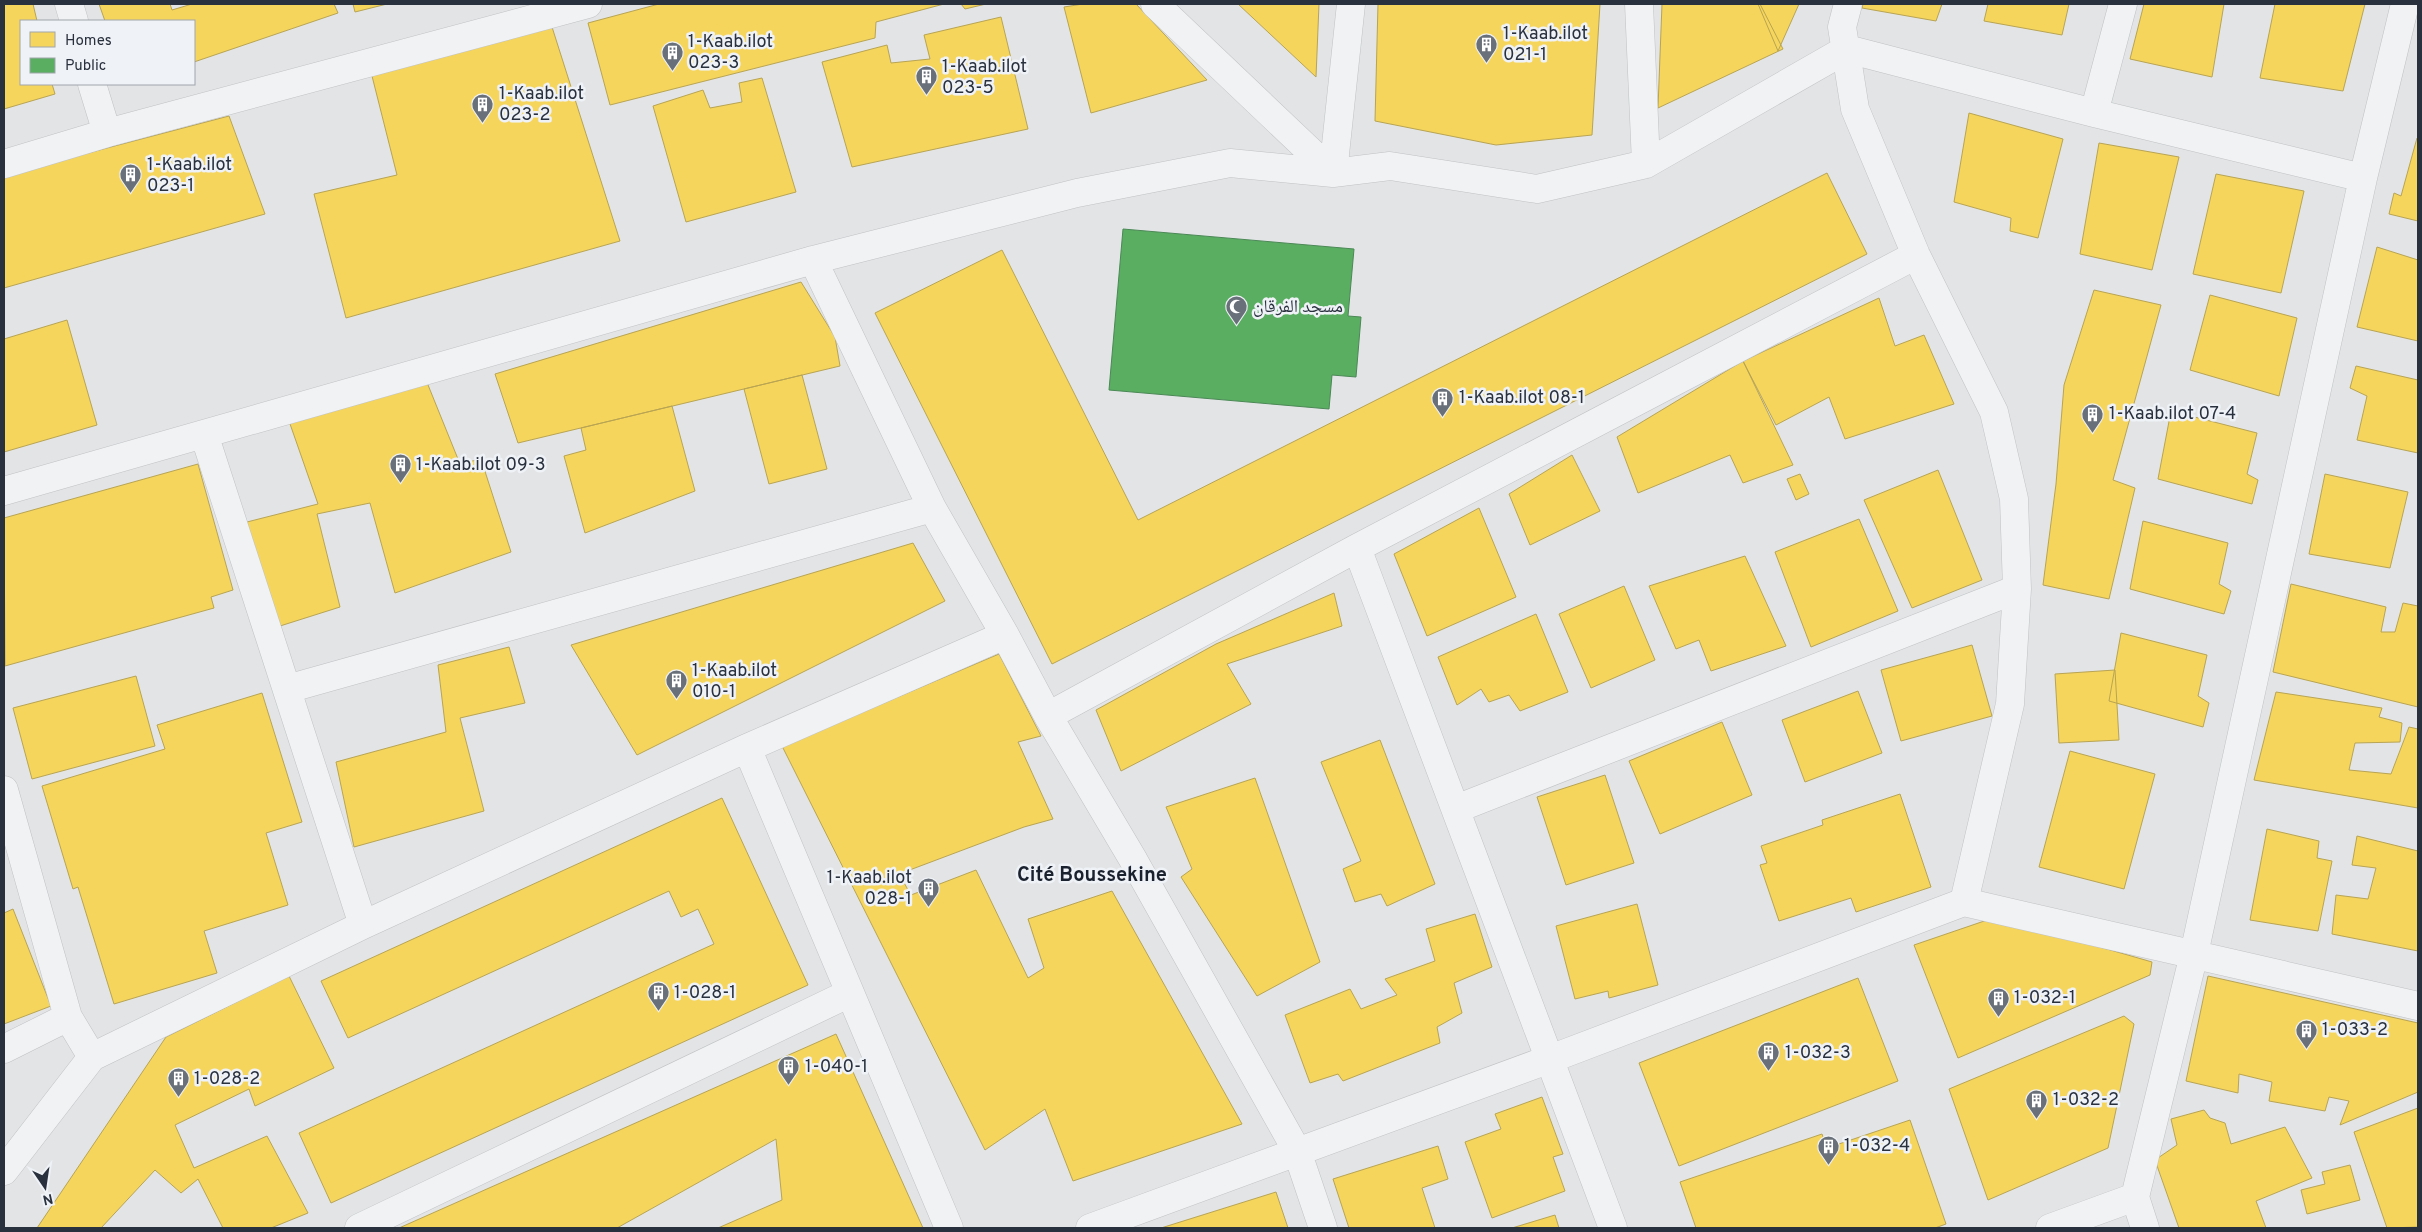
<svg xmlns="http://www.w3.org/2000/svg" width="2422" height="1232" viewBox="0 0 2422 1232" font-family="Overpass,'Noto Naskh Arabic',sans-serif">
	<rect width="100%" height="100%" fill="#e2e4e6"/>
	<path fill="#f6d55c" stroke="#b8a453" d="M4,4H33L37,21H21V84H52L55,94L4,109Z
		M99,4H170L172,10L192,4H334L338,13L194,62V21H105Z
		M353,4H387L355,12Z
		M659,4H944L876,22L875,38L610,105L588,23Z
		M961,4H986L965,9Z
		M1083,4H1136L1207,80L1091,113L1064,7Z
		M1238,4H1319L1316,77Z
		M1378,4H1600L1592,135L1496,145L1375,121Z
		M1662,4H1760L1783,49L1658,108Z
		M1758,4H1799L1778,51Z
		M1863,4H1942L1936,21L1862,8Z
		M1988,4H2069L2062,35L1984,21Z
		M2144,4H2224L2212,77L2130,59Z
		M2275,4H2365L2343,91L2260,78Z
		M1001,17L1028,129L852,167L822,62L887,45L891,63L930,59L924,35Z
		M552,27L620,241L346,318L314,194L397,175L371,72Z
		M762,78L796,192L686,222L653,106L703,90L710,108L742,102L739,83Z
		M1969,113L2063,139L2038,238L2010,231L2011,218L1954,202Z
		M229,116L265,214L4,288V175Z
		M2417,138L2418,139V221L2389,214L2394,193L2401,196Z
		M2099,143L2179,157L2152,270L2080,254Z
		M1827,173L1867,254L1052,664L875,313L1002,250L1138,520Z
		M2216,174L2304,191L2281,293L2193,274Z
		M2377,247L2418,260V341L2357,327Z
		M801,282L835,337L840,366L518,443L495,374Z
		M2094,290L2161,305L2113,480L2135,488L2109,599L2043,585L2056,484L2064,385Z
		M2210,295L2297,318L2279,396L2190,370Z
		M1879,298L1895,346L1924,335L1954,404L1845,439L1829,397L1776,425L1743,361Z
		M67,320L97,425L4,452V339Z
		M1743,361L1793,465L1743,483L1730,455L1638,493L1617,437Z
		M2356,366L2418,380V453L2357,440L2367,396L2350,388Z
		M802,375L827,469L769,484L744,389Z
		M426,380L460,464L481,459L511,552L395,593L370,503L317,514L340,607L280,626L243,523L318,504L289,421Z
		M672,406L695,491L585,533L564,456L586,450L581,428Z
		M2171,411L2257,433L2247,474L2258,480L2252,504L2158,479Z
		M1572,455L1600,511L1530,545L1509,494Z
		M198,464L233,590L211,597L214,608L5,666L4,518Z
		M1938,470L1982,580L1912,608L1864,500Z
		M1800,474L1809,494L1796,500L1787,479Z
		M2325,474L2408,492L2390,568L2309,554Z
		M1479,508L1516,597L1427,636L1394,554Z
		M1859,519L1898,611L1811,647L1775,552Z
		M2143,521L2228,543L2219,584L2231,591L2224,614L2130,589Z
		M913,543L945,601L637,755L571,645Z
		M1745,556L1786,646L1711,671L1699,640L1676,649L1649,586Z
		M2291,584L2386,607L2381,632H2395L2403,603L2418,606V707L2273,672Z
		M1624,586L1655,660L1591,688L1559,614Z
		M1334,593L1342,626L1227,664L1251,704L1121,771L1096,710L1216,644Z
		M1536,614L1568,692L1520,711L1509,695L1489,702L1481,689L1457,705L1438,657Z
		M2121,633L2207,655L2198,696L2209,703L2203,727L2109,701Z
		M1972,645L1992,716L1901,741L1881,670Z
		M509,647L525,703L460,718L484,811L354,847L336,762L446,732L438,665Z
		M999,654L1041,736L1018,742L1053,819L1024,827L899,874L911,895L976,870L1028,978L1044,968L1028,919L1112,891L1242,1124L1073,1181L1045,1109L985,1150L782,746Z
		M2115,670L2119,740L2059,743L2055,674Z
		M136,676L155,746L32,779L13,708Z
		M1858,691L1882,753L1805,782L1782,720Z
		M2276,692L2382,708L2379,717L2402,723L2400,742L2355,743L2349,770L2391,774L2409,727L2418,729V808L2254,780Z
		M262,693L302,822L266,833L288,905L204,931L217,973L114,1004L78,887L73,889L42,786L165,749L157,725Z
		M1722,722L1752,795L1660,834L1629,761Z
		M1380,740L1435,884L1387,906L1381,894L1355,902L1343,869L1361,861L1321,762Z
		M2070,751L2155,774L2124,889L2039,867Z
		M1605,775L1634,863L1566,885L1537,797Z
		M1255,778L1320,962L1257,996L1181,877L1192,869L1166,807Z
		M1900,794L1931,887L1856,912L1851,898L1779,921L1760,865L1767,863L1761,846L1823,825L1822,820Z
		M722,798L808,985L331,1203L299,1133L714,944L698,909L681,917L669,891L348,1038L321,981Z
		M2267,829L2319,841L2317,858L2332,861L2318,931L2250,920Z
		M2357,836L2418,851V951L2332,934L2336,895L2368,899L2376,868L2352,865Z
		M1637,904L1658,985L1609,998L1608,991L1575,999L1556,926Z
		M13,909L51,1006L4,1024V913Z
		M1475,914L1492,967L1454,983L1462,1013L1437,1027L1440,1043L1343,1081L1338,1074L1310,1083L1285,1015L1350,989L1361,1009L1397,995L1385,979L1435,961L1426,929Z
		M1996,917L2152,962L2150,975L1958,1058L1914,945Z
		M289,976L334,1068L255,1106L249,1089L175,1125L194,1168L267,1136L308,1213L271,1228H223L198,1179L181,1193L155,1170L101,1228H37L166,1037Z
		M2208,976L2418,1023V1092L2340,1125L2349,1101L2329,1097L2325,1111L2269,1101L2272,1082L2239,1074L2238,1093L2186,1081Z
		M1858,978L1898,1081L1679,1166L1639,1063Z
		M2124,1016L2134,1024L2108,1148L1988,1200L1949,1089Z
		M836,1034L923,1228H718L782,1200L776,1139L617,1228H399Z
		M1542,1097L1563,1154L1553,1157L1565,1191L1492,1218L1465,1142L1501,1129L1495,1114Z
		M2418,1108V1227L2387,1228L2354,1132Z
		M2204,1110L2210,1118L2225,1123L2231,1144L2285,1127L2312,1178L2256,1201L2266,1228H2179L2155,1160L2177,1145L2171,1119Z
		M1910,1120L1946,1224L1935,1228H1696L1680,1182L1822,1134L1827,1148Z
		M1438,1146L1448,1179L1422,1188L1435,1228H1349L1333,1179Z
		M2350,1165L2360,1200L2307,1214L2301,1190L2325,1184L2322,1172Z
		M1276,1192L1288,1228H1161Z
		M1555,1215L1559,1228H1512Z"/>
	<path fill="#5aae61" stroke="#4b8856" d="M1123,229L1354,249L1348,316L1361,317L1356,377L1332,375L1329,409L1109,390Z"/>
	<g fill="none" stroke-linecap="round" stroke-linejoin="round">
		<defs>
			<path id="minor" d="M69,4L74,21
				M1155,4L1333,173
				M1639,4L1646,164
				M1848,4L1842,27L1855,109L1916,255L1994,412L2014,499L2017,589L2010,704L1964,902
				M92,84L107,133
				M2094,113L2123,4
				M4,164L107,133L588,4
				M1333,173L1351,4
				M813,260L932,508L1005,635L1048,716L1134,861L1297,1151L1323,1228
				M204,434L363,925
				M4,491L813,260L1077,193L1230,163L1333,173L1390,166L1537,189L1646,164L1847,49L2094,113L2363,178
				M1357,548L1613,1228
				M287,689L932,508
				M1048,716L1357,548L1916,255
				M747,748L949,1228
				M4,790L68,1017L92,1057
				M1456,809L2017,589
				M4,1049L68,1017
				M4,1171L92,1057L363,925L747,748L1005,635
				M359,1228L850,993
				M1090,1228L1550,1059L1964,902L2418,1006
				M2050,1228L2135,1197
				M2145,1228L2135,1197L2194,954L2363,178L2405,4"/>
		</defs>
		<use href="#minor" stroke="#c0c2c4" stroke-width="29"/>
		<use href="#minor" stroke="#f0f2f3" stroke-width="28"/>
	</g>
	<defs>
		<symbol id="building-pin" viewBox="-11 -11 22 30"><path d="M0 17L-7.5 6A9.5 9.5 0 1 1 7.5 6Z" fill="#6a7079" stroke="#eff2f6"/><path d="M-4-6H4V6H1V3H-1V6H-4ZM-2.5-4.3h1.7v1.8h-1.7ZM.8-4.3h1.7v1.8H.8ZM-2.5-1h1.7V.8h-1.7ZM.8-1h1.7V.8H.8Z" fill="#fff"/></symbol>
		<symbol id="mosque-pin" viewBox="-11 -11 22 30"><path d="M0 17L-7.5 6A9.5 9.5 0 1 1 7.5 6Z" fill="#6a7079" stroke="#eff2f6"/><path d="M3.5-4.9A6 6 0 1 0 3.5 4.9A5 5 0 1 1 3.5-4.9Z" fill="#fff"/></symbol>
	</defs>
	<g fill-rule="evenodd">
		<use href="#building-pin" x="1474" y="32" width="25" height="34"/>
		<use href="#building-pin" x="660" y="40" width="25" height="34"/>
		<use href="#building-pin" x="914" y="64" width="25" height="34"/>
		<use href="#building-pin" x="470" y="92" width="25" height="34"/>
		<use href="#building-pin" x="118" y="162" width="25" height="34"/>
		<use href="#mosque-pin" x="1224" y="294" width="25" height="34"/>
		<use href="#building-pin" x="1430" y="386" width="25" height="34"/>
		<use href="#building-pin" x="2080" y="402" width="25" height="34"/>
		<use href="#building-pin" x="388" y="452" width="25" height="34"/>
		<use href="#building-pin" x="664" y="668" width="25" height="34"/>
		<use href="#building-pin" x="916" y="876" width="25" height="34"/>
		<use href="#building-pin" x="646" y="980" width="25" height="34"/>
		<use href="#building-pin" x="1986" y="986" width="25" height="34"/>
		<use href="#building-pin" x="2294" y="1018" width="25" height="34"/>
		<use href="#building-pin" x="1756" y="1040" width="25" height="34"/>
		<use href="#building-pin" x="776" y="1054" width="25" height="34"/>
		<use href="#building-pin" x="166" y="1066" width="25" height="34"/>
		<use href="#building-pin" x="2024" y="1088" width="25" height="34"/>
		<use href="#building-pin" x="1816" y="1134" width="25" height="34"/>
	</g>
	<g text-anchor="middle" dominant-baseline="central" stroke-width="5" stroke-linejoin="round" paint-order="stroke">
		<g font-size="18" fill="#29313e" stroke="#eff2f6" text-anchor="start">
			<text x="1503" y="34">1-Kaab.ilot<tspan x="1503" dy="21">021-1</tspan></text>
			<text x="688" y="42">1-Kaab.ilot<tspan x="688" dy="21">023-3</tspan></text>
			<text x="942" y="67">1-Kaab.ilot<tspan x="942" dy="21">023-5</tspan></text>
			<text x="499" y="94">1-Kaab.ilot<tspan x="499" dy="21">023-2</tspan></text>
			<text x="147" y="165">1-Kaab.ilot<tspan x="147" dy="21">023-1</tspan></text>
			<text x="1253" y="307">مسجد الفرقان</text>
			<text x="1459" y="398">1-Kaab.ilot 08-1</text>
			<text x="2109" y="414">1-Kaab.ilot 07-4</text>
			<text x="416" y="465">1-Kaab.ilot 09-3</text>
			<text x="692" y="671">1-Kaab.ilot<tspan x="692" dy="21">010-1</tspan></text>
			<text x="912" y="878" text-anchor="end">1-Kaab.ilot<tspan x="912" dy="21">028-1</tspan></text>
			<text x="674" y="993">1-028-1</text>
			<text x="2014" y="998">1-032-1</text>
			<text x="2322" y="1030">1-033-2</text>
			<text x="1785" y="1053">1-032-3</text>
			<text x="805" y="1067">1-040-1</text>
			<text x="194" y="1079">1-028-2</text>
			<text x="2053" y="1100">1-032-2</text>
			<text x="1844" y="1146">1-032-4</text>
		</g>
		<g font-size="20" font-weight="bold" fill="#1b222f" stroke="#eff2f6">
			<text x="1092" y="876">Cité Boussekine</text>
		</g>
	</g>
	<rect width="2422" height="1232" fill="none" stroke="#29313e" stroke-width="10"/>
	<rect x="20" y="20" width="175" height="65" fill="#eff2f6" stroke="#a0a5ac"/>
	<rect x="30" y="32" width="25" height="15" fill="#f6d55c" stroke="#a0a5ac"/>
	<text x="65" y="45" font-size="15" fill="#29313e">Homes</text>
	<rect x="30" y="58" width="25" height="15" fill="#5aae61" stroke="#a0a5ac"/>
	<text x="65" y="70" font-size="15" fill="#29313e">Public</text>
	<g transform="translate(45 1187) rotate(167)" stroke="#eff2f6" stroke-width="4" paint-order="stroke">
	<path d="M0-4L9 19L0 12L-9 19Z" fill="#29313e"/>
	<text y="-8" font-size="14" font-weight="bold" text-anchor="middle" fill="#29313e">N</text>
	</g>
</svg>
